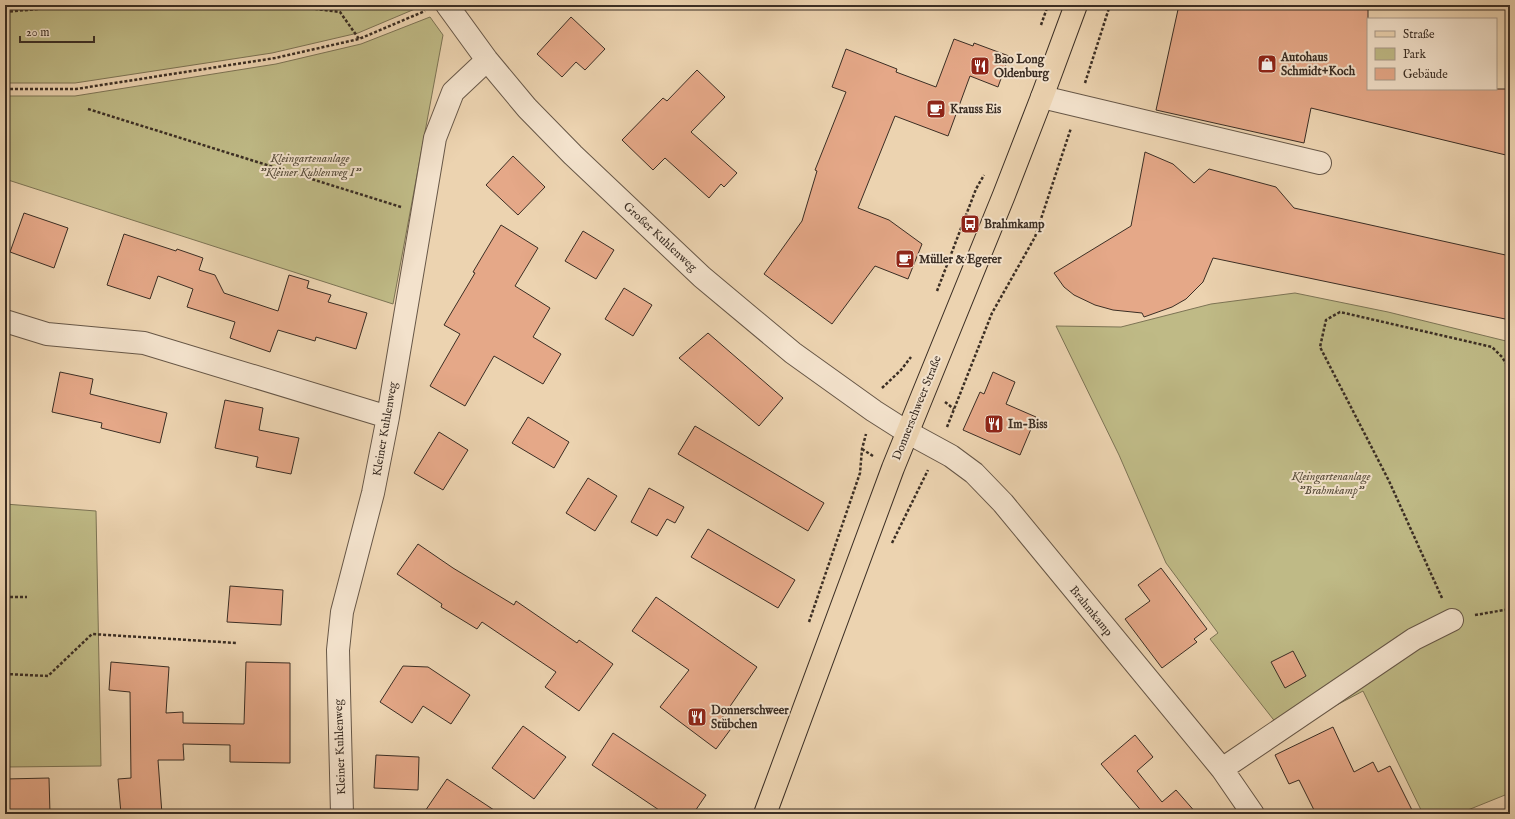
<svg xmlns="http://www.w3.org/2000/svg" width="1515" height="819" viewBox="0 0 1515 819" font-family="'IM FELL English',serif">
	<rect width="100%" height="100%" fill="#ecd3b0"/>
	<filter id="stains"><feTurbulence type="fractalNoise" baseFrequency=".005" numOctaves="4"/><feColorMatrix values="0 0 0 0 .2 0 0 0 0 .09 0 0 0 0 .02 0 0 0 .5 -.17"/></filter>
	<radialGradient id="worn" r=".72"><stop offset=".6" stop-color="#630" stop-opacity="0"/><stop offset="1" stop-color="#630" stop-opacity=".3"/></radialGradient>
	<path fill="#bfba86" stroke="#7d7455" d="M5,5H421L422,6L358,33L272,53L75,83H5Z
		M430,17L443,35L393,304L5,179V96H75L276,64L361,44Z
		M1295,293L1388,312L1510,342V793L1458,814H1423L1363,691L1284,733L1210,639L1218,633L1166,563L1119,455L1056,326L1121,327L1211,304Z
		M5,504L96,511L101,766L5,767Z"/>
	<path fill="#e5a888" stroke="#3b2e24" d="M1179,5H1356L1368,8V89H1510V156L1311,108L1304,143L1156,110Z
		M571,17L605,49L585,70L576,62L562,77L537,54Z
		M954,39L973,46L974,43L1009,56L998,87L970,76L948,136L895,116L858,208L889,220L922,244L908,279L875,266L832,324L764,274L802,221L817,171L815,170L846,92L832,87L846,49L897,69L896,72L936,87Z
		M697,70L725,97L691,132L737,173L724,187L721,184L709,198L665,158L653,170L622,140L663,98L667,101Z
		M1145,152L1173,164L1194,183L1209,169L1276,187L1294,208L1510,256V320L1213,258L1203,282L1186,299L1172,307L1144,317L1142,313L1113,310L1095,305L1074,295L1064,287L1054,273L1131,226Z
		M513,156L545,187L518,215L486,185Z
		M24,213L68,228L54,268L10,252Z
		M501,225L538,248L515,286L550,308L533,337L561,354L543,384L494,356L465,406L430,386L460,334L444,325L475,273L473,272Z
		M583,231L614,250L596,279L565,261Z
		M124,234L176,251L177,249L203,258L199,270L215,275L224,293L278,311L289,275L309,281L307,288L331,295L328,302L367,313L356,349L316,337L315,341L278,330L270,352L230,338L235,322L187,307L193,289L158,276L150,299L107,285Z
		M624,288L652,305L633,336L605,319Z
		M708,333L783,398L759,426L679,358Z
		M60,372L93,379L90,394L167,413L160,443L101,428L102,423L52,412Z
		M993,372L1015,382L1006,404L1036,417L1020,455L963,430L980,392L984,394Z
		M225,400L263,408L259,430L299,438L291,474L256,467L258,457L215,448Z
		M528,417L569,442L554,468L512,443Z
		M695,426L824,503L808,531L678,454Z
		M439,432L468,450L443,490L414,473Z
		M588,478L617,496L595,531L566,513Z
		M649,488L684,507L675,523L667,519L657,536L631,522Z
		M708,529L795,580L778,608L691,557Z
		M418,544L453,568L514,605L516,601L577,643L579,640L613,664L579,711L545,687L556,672L482,622L477,629L441,607L442,604L397,574Z
		M1161,568L1207,629L1194,639L1197,642L1162,668L1125,619L1150,601L1138,585Z
		M230,586L283,590L281,625L227,622Z
		M656,597L757,667L722,718L733,726L716,749L660,707L689,670L632,631Z
		M1293,651L1306,676L1285,688L1271,662Z
		M111,662L169,667L166,713L183,712V723L244,724L246,662L290,663V763L230,762V745L183,744L184,760H158L162,814H121L118,779L131,778L130,692L109,690Z
		M403,666L428,667L470,695L451,724L423,706L412,723L380,702Z
		M523,726L566,757L534,799L492,768Z
		M1333,727L1354,772L1373,762L1378,772L1390,766L1414,814H1316L1299,780L1289,784L1275,755Z
		M613,733L706,795L693,814H665L592,765Z
		M1135,735L1153,757L1137,771L1162,802L1176,790L1197,814H1144L1101,764Z
		M376,755L419,757L418,790L374,788Z
		M49,778L50,814H5V779Z
		M447,779L500,814H423Z"/>
	<g fill="none" stroke-linecap="round" stroke-linejoin="round">
		<defs>
			<path id="minor" d="M447,5L487,60L527,108L573,155L702,277L793,353L874,411L907,432L951,456L974,473L1003,503L1222,769L1253,814
				M1042,97L1320,163
				M5,321L47,334L144,343L388,417
				M1222,769L1414,639L1452,620
				M342,814L338,650L342,612L373,493L388,417L435,138L453,92L487,60"/>
			<path id="major" d="M765,814L893,468L1004,195L1042,97L1076,5"/>
		</defs>
		<use href="#minor" stroke="#675747" stroke-width="24"/>
		<use href="#major" stroke="#3b2e24" stroke-width="24"/>
		<path stroke="#3b2e24" stroke-width="2.5" stroke-dasharray="3 2" stroke-linecap="butt" d="M285,5L340,12L359,39
			M5,12L81,5
			M1041,25L1048,5
			M1085,83L1110,5
			M5,89H76L275,58L359,39L425,11
			M88,109L401,207
			M937,291L976,189L984,175
			M882,388L901,370L911,357
			M945,402L954,409
			M947,427L992,313L1035,237L1071,128
			M862,449L873,456
			M892,543L928,470
			M5,597H27
			M1442,598L1389,481L1320,347L1326,320L1340,312L1492,347L1502,357L1510,370
			M1475,615L1510,609
			M809,622L860,473L862,449L866,434
			M5,674L48,676L92,634L236,643"/>
		<use href="#minor" stroke="#f3e2cc" stroke-width="22"/>
		<use href="#major" stroke="#ecd3b0" stroke-width="22"/>
	</g>
	<defs>
		<symbol id="shop-square" viewBox="-11 -11 22 22"><rect x="-9" y="-9" width="18" height="18" rx="4" fill="#8f2418" stroke="#f3e2cc"/><path d="M-5-2.5h2.3a2.7 3.5 0 0 1 5.4 0H5L5.5 6h-11ZM-1.5-2.5h3a1.5 2.3 0 0 0-3 0Z" fill="#fff"/></symbol>
		<symbol id="restaurant-square" viewBox="-11 -11 22 22"><rect x="-9" y="-9" width="18" height="18" rx="4" fill="#8f2418" stroke="#f3e2cc"/><path d="M-5-6h1v4h1v-4h1v4h1v-4h1v5L-1.5 .5V6h-2V.5L-5-1ZM5-6V6H3V1.5H1.5Q1.5-4 5-6Z" fill="#fff"/></symbol>
		<symbol id="cafe-square" viewBox="-11 -11 22 22"><rect x="-9" y="-9" width="18" height="18" rx="4" fill="#8f2418" stroke="#f3e2cc"/><path d="M-5.5-4.5H6V0H3Q3 3.5 0 3.5H-2.5Q-5.5 3.5-5.5 0ZM3-3.2v2h1.7v-2ZM-6 4.5H4V6H-6Z" fill="#fff"/></symbol>
		<symbol id="bus-square" viewBox="-11 -11 22 22"><rect x="-9" y="-9" width="18" height="18" rx="4" fill="#8f2418" stroke="#f3e2cc"/><path d="M-5-6H5V4H4V6H2V4H-2V6H-4V4H-5ZM-3.5-4V0h7V-4ZM-3.5 1.2v1.5H-2V1.2ZM2 1.2v1.5H3.5V1.2Z" fill="#fff"/></symbol>
	</defs>
	<g fill-rule="evenodd">
		<use href="#shop-square" x="1256" y="53" width="22" height="22"/>
		<use href="#restaurant-square" x="969" y="55" width="22" height="22"/>
		<use href="#cafe-square" x="925" y="98" width="22" height="22"/>
		<use href="#bus-square" x="959" y="213" width="22" height="22"/>
		<use href="#cafe-square" x="894" y="248" width="22" height="22"/>
		<use href="#restaurant-square" x="983" y="413" width="22" height="22"/>
		<use href="#restaurant-square" x="686" y="706" width="22" height="22"/>
	</g>
	<g text-anchor="middle" dominant-baseline="central" stroke-width="4" stroke-linejoin="round" paint-order="stroke">
		<g font-size="12" font-weight="bold" fill="#3b2e24" stroke="#f3e2cc" text-anchor="start">
			<text x="1281" y="57">Autohaus<tspan x="1281" dy="14">Schmidt+Koch</tspan></text>
			<text x="994" y="59">Bao Long<tspan x="994" dy="14">Oldenburg</tspan></text>
			<text x="950" y="109">Krauss Eis</text>
			<text x="984" y="224">Brahmkamp</text>
			<text x="919" y="259">Müller &amp; Egerer</text>
			<text x="1008" y="424">Im-Biss</text>
			<text x="711" y="710">Donnerschweer<tspan x="711" dy="14">Stübchen</tspan></text>
		</g>
		<g font-size="12" font-style="italic" fill="#554a38" stroke="#f3e2cc">
			<text x="310" y="158">Kleingartenanlage<tspan x="310" dy="14">"Kleiner Kuhlenweg I"</tspan></text>
			<text x="1331" y="476">Kleingartenanlage<tspan x="1331" dy="14">"Brahmkamp"</tspan></text>
		</g>
		<g font-size="12" fill="#3b2e24" stroke="#f3e2cc">
			<text transform="translate(660 237) rotate(43)">Großer Kuhlenweg</text>
			<text transform="translate(917 408) rotate(-68)">Donnerschweer Straße</text>
			<text transform="translate(385 429) rotate(-80)">Kleiner Kuhlenweg</text>
			<text transform="translate(1091 611) rotate(51)">Brahmkamp</text>
			<text transform="translate(340 747) rotate(-92)">Kleiner Kuhlenweg</text>
		</g>
	</g>
	<rect width="1515" height="819" fill="none" stroke="#ecd3b0" stroke-width="20"/>
	<rect x="6" y="6" width="1503" height="807" fill="none" stroke="#3b2e24" stroke-width="2"/>
	<rect x="10" y="10" width="1495" height="799" fill="none" stroke="#3b2e24"/>
	<rect x="1367" y="18" width="130" height="72" fill="#f3e2cc" stroke="#a99a89"/>
	<rect x="1375" y="31" width="20" height="6" fill="#ecd3b0" stroke="#a99a89"/>
	<text x="1403" y="38" font-size="12" fill="#3b2e24">Straße</text>
	<rect x="1375" y="48" width="20" height="12" fill="#bfba86" stroke="#a99a89"/>
	<text x="1403" y="58" font-size="12" fill="#3b2e24">Park</text>
	<rect x="1375" y="68" width="20" height="12" fill="#e5a888" stroke="#a99a89"/>
	<text x="1403" y="78" font-size="12" fill="#3b2e24">Gebäude</text>
	<path d="M20 36v6h74v-6" fill="none" stroke="#3b2e24" stroke-width="2"/>
	<text x="26" y="36" font-size="12" fill="#3b2e24" stroke="#f3e2cc" stroke-width="3" paint-order="stroke">20 m</text>
	<rect width="100%" height="100%" filter="url(#stains)"/>
	<rect width="100%" height="100%" fill="url(#worn)"/>
</svg>
